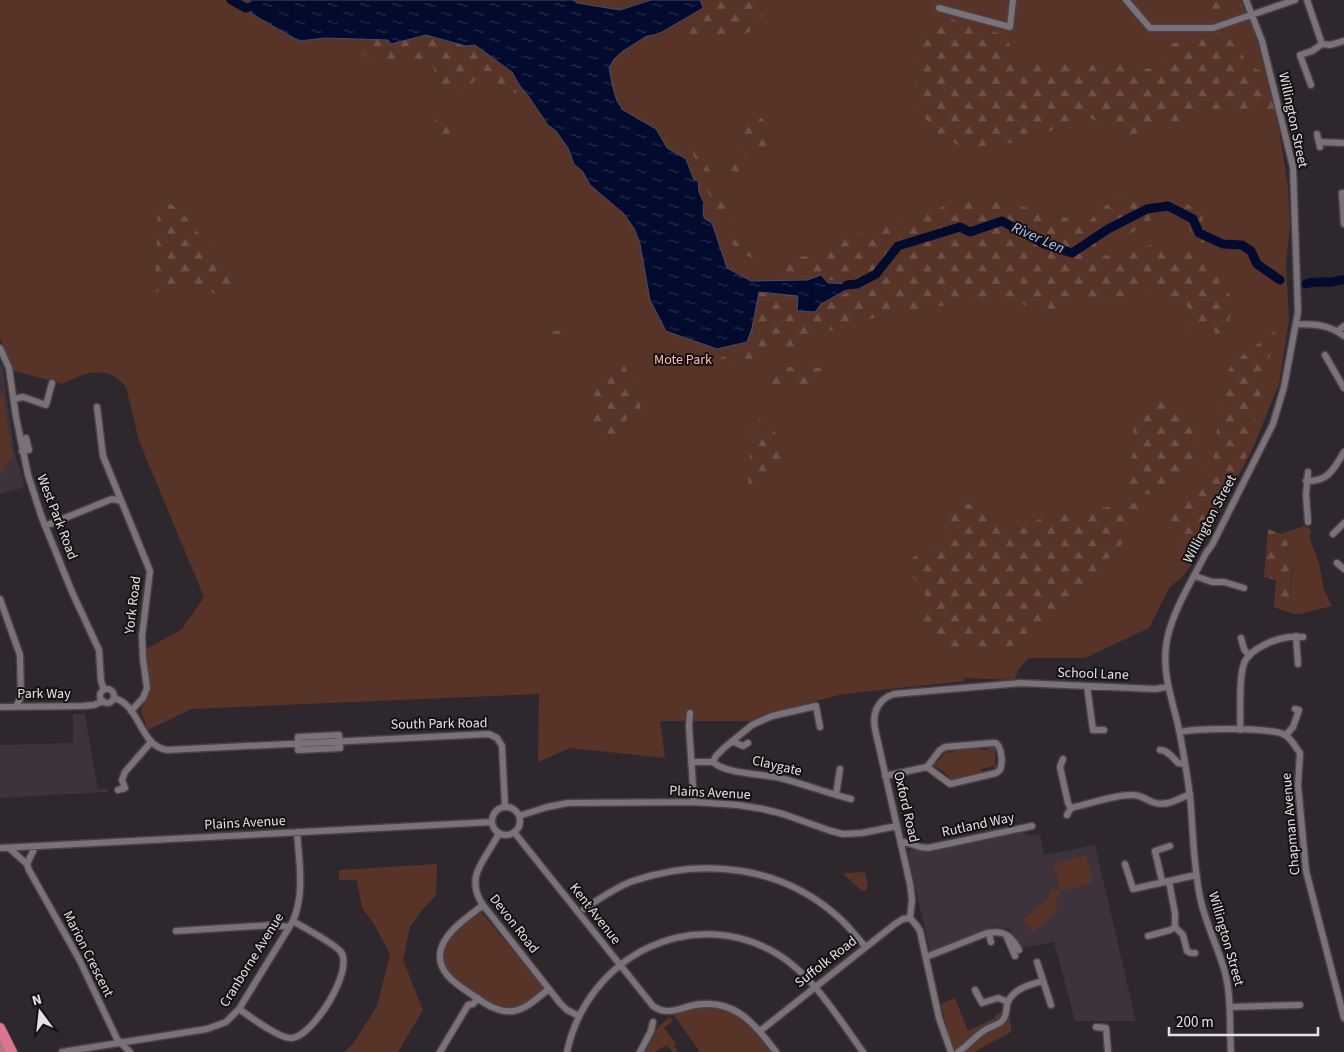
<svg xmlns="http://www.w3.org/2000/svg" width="1344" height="1052" viewBox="0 0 1344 1052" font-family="'Source Sans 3',sans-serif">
	<defs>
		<pattern id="forest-firs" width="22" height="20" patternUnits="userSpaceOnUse" patternTransform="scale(1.25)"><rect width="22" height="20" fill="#583428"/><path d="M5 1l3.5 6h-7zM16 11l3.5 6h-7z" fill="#705147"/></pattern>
		<pattern id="water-ripples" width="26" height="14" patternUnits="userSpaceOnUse" patternTransform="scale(1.25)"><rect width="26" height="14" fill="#020b2e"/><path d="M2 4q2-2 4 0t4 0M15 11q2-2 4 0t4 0" fill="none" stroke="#272e4c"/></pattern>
	</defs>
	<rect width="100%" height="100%" fill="#2e272d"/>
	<path fill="#3e323c" d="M0,364H2L14,450L25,487L0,494Z
		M73,714H85L98,789H108V792L0,798V745L73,743Z
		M1021,831L1029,836L1040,834L1044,855L1095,845L1136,1021H1075L1054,942L1021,948L1010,929L992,927L930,952L908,854L910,850L913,849L926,851L936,850Z"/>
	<path fill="#583428" d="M0,0H1240L1252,26L1268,74L1277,117L1288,187L1290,226L1286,264L1289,320L1279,384L1253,448L1192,564L1183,576L1169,588L1149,628L1085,658H1029L1020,667L1014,680L965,678L964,665L965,681L843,694L773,712L750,721H660L665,758L570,748L538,762L539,694L191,709L148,730L141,711L150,688L146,649L182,629L204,597L139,441L126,387C106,364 86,372 63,384L14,371L0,338Z
		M0,393L3,394L13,458L8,460L0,476Z
		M1304,526L1311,530L1310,539L1319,563L1324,590L1332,606L1300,614H1293C1291,598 1288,579 1295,565L1287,552L1289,531Z
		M996,745L999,751L995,752V765H1000L996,771L994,766L981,769V772L955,778V780L949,781L946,779L949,776L935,766L932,770L931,767L932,762L936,764L944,754L941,751L945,749V753L954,752V749L980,747V750H988V746Z
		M1086,855L1093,883L1061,891L1056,902L1057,908L1054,912V915L1033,932L1023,920L1049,898L1051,890L1055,891L1060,889L1054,864Z
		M437,864L436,895L423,909L410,927L403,960L423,1010L398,1052H344L353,1044L377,1006L390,954L374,924L362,908L357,880H339V870Z
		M865,872L868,887L865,891H862L843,874L845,873Z
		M481,912L545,989C533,997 519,1010 504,1008C491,1007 463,987 454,979C447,973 442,960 444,951C449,934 468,923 481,912Z
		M955,998L968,1031L995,1018L996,1015L1004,1011C1010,1015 1012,1025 1011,1032L974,1052H955L950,1042L941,1004Z
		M702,1007C738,1008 752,1025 772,1052H700L673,1014L688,1009Z
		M670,1017L673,1021L664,1028L676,1044L674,1046L678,1052H673L667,1045L654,1052H643C649,1037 657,1027 670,1017Z"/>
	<path fill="url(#forest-firs)" d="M709,0H775L748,33L704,39L680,29Z
		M1207,0H1241L1243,6L1214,15Z
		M937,15L1005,35L1018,63L1107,65L1121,56L1132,73L1164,64L1170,44L1236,29L1245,64L1268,74L1277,117L1226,107L1132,135L1087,117L1021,142L963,148L934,131L916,104L917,53Z
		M426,35L466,46L475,45L512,72L520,86L516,93L502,90L490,71H479C471,93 456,95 438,83L431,59L424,58L418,65L409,66L408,58L371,62L351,38L388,40Z
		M748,113L763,119L767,147L749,149L735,180L724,152L738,147L742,121Z
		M436,117L456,126L455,140L445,144L433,123Z
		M702,144L707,165L733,224L747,239L760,248L768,257L766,265L744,254L729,241L698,168L691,147Z
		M1117,196L1179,198L1202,215L1205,242L1196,243L1184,217L1165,211L1122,239L1106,241L1097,256L1111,255L1159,243L1213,260L1234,304L1221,348L1213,327L1191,330L1185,318L1188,308L1185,299L1162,296L1142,287L1123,298L1087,308L1076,293L1056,318L1004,297L891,313L815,335L790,351L765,350L744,365L714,362L747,342L753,329L759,291L799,296L795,319L817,312L823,305L859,286L857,282L830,280L819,272L793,279L771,276L778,262L796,256L826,257L844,238L920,217L964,197L1041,210L1087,224L1093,217Z
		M171,204L185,216L229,271L232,288L218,296C197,281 179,288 155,292L158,205Z
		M559,330L567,336L565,345L554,348L547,342L545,335Z
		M1276,330L1244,465L1181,550L1164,512L1213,465L1223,377L1235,361Z
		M610,364H623L637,387L641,412L627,416L624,435L607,434L589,421C593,401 595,380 610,364Z
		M786,367L822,368L817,384L764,391L775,370Z
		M1164,400L1202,429L1197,451L1181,477L1167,495L1127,493L1134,439L1133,418Z
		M758,419L779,436L788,466L748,486L752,425Z
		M959,496L993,523L1028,524L1049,515L1142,502L1124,542L1059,610L1056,607L1037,626L1022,636L1024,642L992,652L944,647L922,624L925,590L906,571L913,557L944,537Z
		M1268,529L1281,534L1289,531L1287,552L1295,565C1287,579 1291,598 1293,614L1274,607L1276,580L1264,577Z"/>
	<path fill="url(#water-ripples)" stroke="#464b65" d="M250,0H573L577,3L620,10L651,0H700L703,8L662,32L654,35L647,36L623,51L614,59L609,68L613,88L617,101L623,110L656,129L667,148L686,159L694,180L698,181L699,192L704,203L703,215L705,219L712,223L727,268L751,281L807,280L821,275L828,283L857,284L821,304L815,312L797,311L798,296L759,292L752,328L747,342L717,349L666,331L650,300L640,244L634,228L623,213L590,185L583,172L574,164L568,148L556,131L548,125L529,97L520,86L512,72L475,45L466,46L426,35L391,44L388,40L325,38L299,41L252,14Z"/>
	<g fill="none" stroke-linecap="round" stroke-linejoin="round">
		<path stroke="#020b2e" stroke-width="9" d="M231,0L246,8L250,7
			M1306,284C1315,280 1323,283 1332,282C1337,282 1339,279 1344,280
			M847,285L857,284L876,274L898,246L960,227L970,232L1002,221L1044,244L1072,253L1108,229L1147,209L1168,206L1193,219L1199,233L1223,244L1242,245L1251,251L1257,264L1280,280"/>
		<defs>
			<path id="minor" d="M1126,0L1150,28H1213L1295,0
				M1307,0L1322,44
				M939,8L1010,27L1013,0
				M1322,44L1330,45L1344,41
				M1311,85L1300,55L1312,51L1322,44
				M1317,134L1320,147
				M1320,142L1344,143
				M1344,224L1342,193H1344
				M1297,324C1315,324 1330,325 1344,336
				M1338,331L1344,326
				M0,348L9,368L16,417L28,475L42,518L72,592L99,650L101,681L104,690
				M1325,355L1344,388
				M14,399L23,397L46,405L52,383
				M97,407L103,456L150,571L142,636L143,659L147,688L143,698L131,711
				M22,451L29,450L26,438
				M1308,472L1306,495L1308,522
				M1306,481C1328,482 1334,469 1344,452
				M45,526L112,499L121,501
				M1333,534L1344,523
				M1337,563L1344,569
				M1195,576L1212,582H1224L1244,588
				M0,599L20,655L21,696L16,707
				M1296,636L1298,664
				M1241,638L1244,649L1249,656
				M1087,686L1093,730H1104
				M100 696a7 7 0 1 1 14 0a7 7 0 1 1-14 0Z
				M114,698C141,705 139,746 167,750L489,734L497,738L502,746L505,807
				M0,707L83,706L94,705L103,701
				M690,713L689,726L694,802
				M1240,730C1241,713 1238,676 1245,661C1249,653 1258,648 1266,644C1278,638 1289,636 1303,637
				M1180,732C1198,728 1270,727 1285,735C1291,738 1296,748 1300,753L1298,785L1306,871L1344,1018
				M339,735L340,748L298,750V737Z
				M1286,735L1293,727L1299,710L1295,709
				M732,741L743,746L748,743
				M1160,750C1168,750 1173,758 1178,763L1185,764
				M1063,759L1060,767L1068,803L1071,808
				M691,762H713C726,774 762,774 780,778C804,784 827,793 851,799
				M713,762L716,756L724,748L752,725L772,716L816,706L820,727
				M885,776L927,767L940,750L945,747L992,743H996C1002,749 1003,762 1000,770L996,773L950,784L927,767
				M118,790L125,788L122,780L125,772L151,742
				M836,795L840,769
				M492 821a14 14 0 1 1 28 0a14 14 0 1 1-28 0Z
				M1067,815L1071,808C1088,804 1117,794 1133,795C1141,795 1145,799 1152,802C1166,807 1177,800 1190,794
				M519,816L547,807L568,803L694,802L738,805L763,809L783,814L831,831L843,834L862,833L897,826
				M514,832L653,1006C666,1015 676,1010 690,1006C732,996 754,1022 776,1052
				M499,833C487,859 463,875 483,905L560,1003L567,1010L579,1016
				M901,841L920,847L928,848L1032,826
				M35,847L27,864L29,870L79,959L117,1039L130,1052
				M0,848L492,822
				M9,848L27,864
				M1125,864L1133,889L1196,875
				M1162,881L1155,851L1170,846
				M1169,881L1175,914V927L1183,935L1187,951L1191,953H1195
				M483,905C469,916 446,931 441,949C435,971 456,984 471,994C484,1003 497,1013 513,1011C527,1009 538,997 549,989
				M584,909C599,899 616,887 633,881C703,857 781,866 837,916C848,925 856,937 866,947
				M176,931L274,925L288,927
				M987,933C1004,930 1011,935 1019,950
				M1006,935L1015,956
				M1148,936L1170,930L1175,927
				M926,957L987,933L989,934L991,942
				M1037,962L1051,1005
				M975,990L982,1003L998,998L1008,1002
				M1230,1007L1300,1005
				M239,1009C249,1016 281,1040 292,1038C313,1036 354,971 341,952C334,943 304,928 293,921
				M1096,1027L1106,1028L1108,1052
				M760,1031L895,924L903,919L910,918
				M62,1052L207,1029L226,1022L239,1009L293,921C305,893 299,862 297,832
				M440,1052L468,1005L473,1004L478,998
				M567,1052C587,956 693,902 779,955C814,977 839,1019 863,1052
				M640,1052L651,1031L653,1022
				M951,1052L939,1018L920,931L917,926L910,918L912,900L910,884L875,729C872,713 878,699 894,694L1020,683L1155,689L1167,687
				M958,1052C968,1046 975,1036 985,1030C991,1026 998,1025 1002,1021C1008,1015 1005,1009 1008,1002C1013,989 1031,984 1043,981
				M1231,1052C1229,1024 1232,996 1224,969C1217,945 1205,922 1200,897C1194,868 1193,837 1191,807C1189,784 1185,762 1181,740C1176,708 1162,680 1166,647C1169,616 1192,581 1206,553L1212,545L1273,424L1284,387L1298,312L1293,167L1262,41L1246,0"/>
			<path id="major" d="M0,1044L5,1052"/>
			<path id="highway" d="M0,1028L12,1052"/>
		</defs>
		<use href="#minor" stroke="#484247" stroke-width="9"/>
		<use href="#major" stroke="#484247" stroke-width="11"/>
		<use href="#highway" stroke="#484247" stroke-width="12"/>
		<use href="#minor" stroke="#7a7179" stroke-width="6"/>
		<use href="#major" stroke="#b57386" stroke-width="9"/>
		<use href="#highway" stroke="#dc758f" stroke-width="10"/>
	</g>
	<g text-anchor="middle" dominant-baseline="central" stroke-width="4" stroke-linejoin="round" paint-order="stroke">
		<g font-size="14" fill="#e5e0e4" stroke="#141114">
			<text transform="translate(1293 120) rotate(78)">Willington Street</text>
			<text transform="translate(57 517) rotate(69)">West Park Road</text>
			<text transform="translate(1210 519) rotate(-62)">Willington Street</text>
			<text transform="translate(133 605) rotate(-83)">York Road</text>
			<text transform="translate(1093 674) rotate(2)">School Lane</text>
			<text x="44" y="694">Park Way</text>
			<text transform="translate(439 724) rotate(-1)">South Park Road</text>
			<text transform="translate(777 766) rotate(13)">Claygate</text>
			<text transform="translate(710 793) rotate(3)">Plains Avenue</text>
			<text transform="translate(906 807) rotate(77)">Oxford Road</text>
			<text transform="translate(245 823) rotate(-3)">Plains Avenue</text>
			<text transform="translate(1291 824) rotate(-95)">Chapman Avenue</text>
			<text transform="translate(978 825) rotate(-12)">Rutland Way</text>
			<text transform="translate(595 914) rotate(52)">Kent Avenue</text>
			<text transform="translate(514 924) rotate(52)">Devon Road</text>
			<text transform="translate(1226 939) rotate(74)">Willington Street</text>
			<text transform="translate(88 954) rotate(63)">Marion Crescent</text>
			<text transform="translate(252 960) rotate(-58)">Cranborne Avenue</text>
			<text transform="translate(826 962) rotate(-38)">Suffolk Road</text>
		</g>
		<g font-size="14" fill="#febca7" stroke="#141114">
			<text x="683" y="360">Mote Park</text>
		</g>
		<g font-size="15" font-style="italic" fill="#acc5fc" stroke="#141114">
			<text transform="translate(1038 238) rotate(24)">River Len</text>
		</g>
	</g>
	<g transform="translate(40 1012) rotate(345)" stroke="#141114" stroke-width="4" paint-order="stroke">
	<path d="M0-4L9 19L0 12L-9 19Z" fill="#e5e0e4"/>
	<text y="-8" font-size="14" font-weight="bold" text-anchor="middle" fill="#e5e0e4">N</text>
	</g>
	<path d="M1169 1027v8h149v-8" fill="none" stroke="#e5e0e4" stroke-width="2.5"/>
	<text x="1176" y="1027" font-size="15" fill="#e5e0e4" stroke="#141114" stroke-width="4" paint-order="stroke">200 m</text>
</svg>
